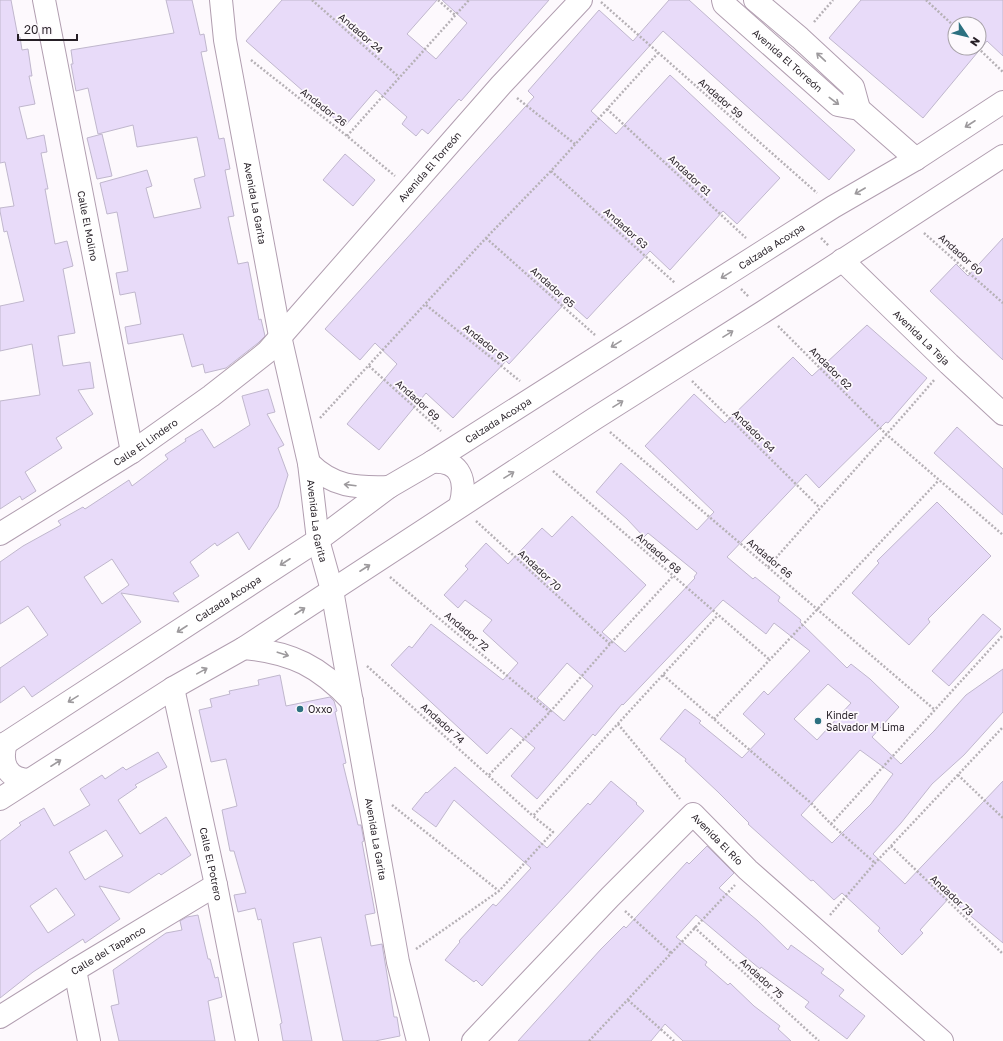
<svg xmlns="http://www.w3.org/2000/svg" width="1003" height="1041" viewBox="0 0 1003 1041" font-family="'Golos Text',sans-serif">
	<rect width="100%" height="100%" fill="#fdf9fd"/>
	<path fill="#e8dbf9" stroke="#c0b7cd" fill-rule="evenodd" d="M0,0H11L18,37H20L22,50L28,49L32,76H29L35,104L19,107L27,139L44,135L47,152L41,153L48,189H45L55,244L67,241L73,266L63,269L75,333L58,336L63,366L90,362L94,388L78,390L93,414L56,438L62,448L25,472L36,491L22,500L20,496L0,509V401L40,395L32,344L0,351V306L24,301L7,231L4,232L0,211V208L14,206L5,162L0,163Z
		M166,0H192L200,35L204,34L207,51L201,52L219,139L224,138L230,169L225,170L234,216L228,217L238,264L248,262L259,320L261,319L265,336L258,343L226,368L205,373L203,364L192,367L183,334L128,344L125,327L141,324L135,292L120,295L116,273L128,271L117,212L107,214L100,183L147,170L152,186L146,188L154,218L201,208L194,179L205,176L197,137L137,147L133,125L98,134L88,88L76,91L71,64H73L71,50L174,33Z
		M282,0H437L407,34L436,59L467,23L442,0H549L461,101L459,99L428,134L422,129L416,136L402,124L407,117L376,90L344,127L246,41Z
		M669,0H689L855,150L829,180L663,31L591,111L616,134L670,75L780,178L737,224L723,211L670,270L650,251L587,319L567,301L509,364L506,361L453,418L426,393L379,450L347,424L397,364L375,343L360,360L325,329L534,97L528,91L599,10L633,41Z
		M861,0H1003V56L987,41L923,118L829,38ZM955,24H979V48H955Z
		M102,134L112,176L97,179L87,138Z
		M345,154L375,180L353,206L323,180Z
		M1003,238V360L930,291L956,264L968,276Z
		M867,325L927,378L888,423L886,422L819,488L806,474L727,557L753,579L755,577L780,597L778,601L801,620L800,622L847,668L851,664L870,679L899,707L872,737L901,764L934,731L966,695L1003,669V712L964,755L932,784L901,823L873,854L905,884L1003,781V943L949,898L920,930L923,933L902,955L878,931L880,928L842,893L834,900L813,880L811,881L748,824L749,823L718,792L685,761L686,759L660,739L685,709L701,721L699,723L742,758L765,734L743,714L764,691L768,695L810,651L774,623L766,634L723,600L623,705L622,704L595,736L593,734L537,799L511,776L535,748L511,728L487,754L391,665L409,646L412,648L431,624L503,680L518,663L483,631L492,620L465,600L458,608L444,595L468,569L465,566L486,543L508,564L542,528L552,537L572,516L646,585L602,632L625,652L695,578L694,577L697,573L648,533L644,537L627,519L596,492L621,463L697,530L714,512L645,446L694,394L725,423L793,357L812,376ZM567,663L593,686L564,721L537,698ZM828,684L851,703L817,740L794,719ZM860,750L893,774L871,804L832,843L801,815Z
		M268,389L275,412L267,414L284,445L278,448L288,475L278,507L249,550L238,532L217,546L215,543L190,562L199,576L173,593L179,602L121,593L141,622L32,697L24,686L0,703V668L48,635L28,606L0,624V562L23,546L61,525L58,521L83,507L85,509L129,480L132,486L168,459L165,455L186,441L185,439L202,429L214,448L250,425L242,396ZM112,559L129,585L102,604L84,577Z
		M957,427L1003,469V515L934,453Z
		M937,502L991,556L928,619L930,622L909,645L852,593L879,563L877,561Z
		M983,614L1001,629L949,686L932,671Z
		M280,675L286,706L330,697L334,701L337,711L335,712L346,763L343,764L358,825H361L364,841L362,842L375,913L365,915L371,946L382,944L394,1017H397L400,1036L375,1041H343L321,937L293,943L312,1041H283L280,1024L282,1023L261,919L258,920L255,908L238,912L234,895L246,893L234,851H230L222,810L237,806L226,759L211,762L199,710L212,707L210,699L230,694L229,691L259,685L258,680Z
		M158,752L167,767L135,785L137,787L118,800L140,834L166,817L191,855L161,875L159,873L129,893L99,886L120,919L85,943L83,939L33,972L0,998V841L21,825L19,823L44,808L54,826L90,805L80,789L102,775L105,779L123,767L126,770ZM106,830L123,856L85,880L69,852ZM56,888L75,915L48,933L30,906Z
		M455,767L547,848L588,803L590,805L611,781L637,803L636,804L644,811L499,967L482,986L476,980L474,982L445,960L460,942L459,941L493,904L496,906L531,868L454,800L436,827L412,809L426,792L427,793Z
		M707,846L734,873L719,888L758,921L788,950L791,945L824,969L821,973L844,990L839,996L865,1016L847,1039L805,1007L809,1002L761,967L760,969L696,915L676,937L707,962L705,965L728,985L730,983L754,1006L780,1026L778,1029L791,1041H683L665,1024L651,1041H518L601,949L624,926L626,928L687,862L689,864Z
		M198,915L208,959H210L215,978L218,977L222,997L208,1001L215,1041H119L111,1006L119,1004L113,970L166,933L182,930L180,921L187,917Z"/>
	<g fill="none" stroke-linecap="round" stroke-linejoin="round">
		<defs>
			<g id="minor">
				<path id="s1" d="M44,0L132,452"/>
				<path id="s2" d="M221,0L225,40L280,336L309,463L318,540L332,590L398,962L418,1041"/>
				<path id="s3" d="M723,0L724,4L838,105L859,109L916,159"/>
				<path d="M755,0L800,38L853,87L859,109"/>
				<path id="s4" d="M842,260L949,364L1003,414"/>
				<path id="s5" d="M0,534L132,452L211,396L267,352L501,85L581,0"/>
				<path id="s6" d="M173,688L216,885L247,1041"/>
				<path d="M75,970L89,1041"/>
				<path id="s7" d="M0,1017L75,970L216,885"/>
				<path id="s8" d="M473,1041L610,897L693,814L748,870L942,1041"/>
			</g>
			<g id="major">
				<path d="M432,462C462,460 467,482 460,506"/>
				<path d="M309,463C333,487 356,488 389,487"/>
				<path d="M244,648C292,652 320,667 352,701"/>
				<path d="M6,743C0,763 7,779 29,780"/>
				<path id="s9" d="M0,747L318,540L389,487L432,462L833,207L916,159L1003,102"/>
				<path d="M0,799L173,688L244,648L594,419L763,312L1003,156"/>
			</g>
		</defs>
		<use href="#minor" stroke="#b19eb0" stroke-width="24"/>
		<use href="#major" stroke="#b19eb0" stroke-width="24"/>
		<path stroke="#b6b1b6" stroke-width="2.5" stroke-dasharray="2 2" stroke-linecap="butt" d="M312,0L399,77
			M438,0L455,15
			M926,0L955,27
			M601,2L817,193
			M814,22L833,0
			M978,48L1003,72
			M251,60L347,136L395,176
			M517,98L575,144
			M607,109L746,238
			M347,136L469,0
			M551,171L675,283
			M924,233L1003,303
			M486,238L595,335
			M821,238L829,246
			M741,289L749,297
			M426,305L520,381
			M778,326L887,435L1003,535
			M369,366L441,431
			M692,381L819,507
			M320,418L486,238L551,171L658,53
			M610,432L935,710
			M553,471L770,660
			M476,521L610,644
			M768,567C823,504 880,443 935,379
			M390,577L550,712
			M367,666L533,816
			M663,675L811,803L831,824L875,863
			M714,719L939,480
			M618,724L680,799
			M489,775L550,712L610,644L673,576
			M958,775L1003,818
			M392,805L499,891
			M831,824L1003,635
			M891,846L1003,954
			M625,911L671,953
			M830,915L875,863L1003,727
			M694,927L819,1041
			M416,949L499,891L553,832L533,816L718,615
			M628,1000L674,1041
			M589,1041L735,885"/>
		<use href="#minor" stroke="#fff" stroke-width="22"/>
		<use href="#major" stroke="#fff" stroke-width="22"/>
	</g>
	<defs><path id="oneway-shaft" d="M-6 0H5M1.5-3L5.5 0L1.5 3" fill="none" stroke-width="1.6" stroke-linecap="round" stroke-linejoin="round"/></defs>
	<g stroke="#9d9a9d">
		<use href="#oneway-shaft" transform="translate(821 57) rotate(-137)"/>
		<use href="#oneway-shaft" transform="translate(834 101) rotate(37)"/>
		<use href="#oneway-shaft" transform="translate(970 124) rotate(147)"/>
		<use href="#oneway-shaft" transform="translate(860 191) rotate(150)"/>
		<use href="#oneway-shaft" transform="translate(726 275) rotate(148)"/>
		<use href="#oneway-shaft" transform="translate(728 334) rotate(-32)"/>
		<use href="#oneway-shaft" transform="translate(616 344) rotate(148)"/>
		<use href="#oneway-shaft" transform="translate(618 404) rotate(-32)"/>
		<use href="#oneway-shaft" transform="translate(509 475) rotate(-32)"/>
		<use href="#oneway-shaft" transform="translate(350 485) rotate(-173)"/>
		<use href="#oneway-shaft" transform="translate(285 562) rotate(147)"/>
		<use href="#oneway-shaft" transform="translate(365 568) rotate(-33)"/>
		<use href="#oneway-shaft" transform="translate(300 611) rotate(-33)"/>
		<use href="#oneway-shaft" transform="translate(182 629) rotate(147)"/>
		<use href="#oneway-shaft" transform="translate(283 654) rotate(18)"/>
		<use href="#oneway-shaft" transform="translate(202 671) rotate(-29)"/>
		<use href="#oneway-shaft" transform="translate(73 699) rotate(148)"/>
		<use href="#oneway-shaft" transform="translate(56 763) rotate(-33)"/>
	</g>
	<g fill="#2c7080" stroke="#fdf9fd" stroke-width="1.5">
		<circle cx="300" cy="709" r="4"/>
		<circle cx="818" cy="721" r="4"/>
	</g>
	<g text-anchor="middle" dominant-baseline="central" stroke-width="3.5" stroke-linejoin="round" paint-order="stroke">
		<g font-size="10" fill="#261f26" stroke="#fdf9fd">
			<text transform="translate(361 33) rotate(41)">Andador 24</text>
			<text stroke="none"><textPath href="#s3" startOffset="89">Avenida El Torreón</textPath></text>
			<text transform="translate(721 98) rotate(41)">Andador 59</text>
			<text transform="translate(324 107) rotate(38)">Andador 26</text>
			<text stroke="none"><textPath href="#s5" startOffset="570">Avenida El Torreón</textPath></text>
			<text transform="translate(690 175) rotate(43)">Andador 61</text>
			<text stroke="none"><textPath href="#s2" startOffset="206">Avenida La Garita</textPath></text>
			<text stroke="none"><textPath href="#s1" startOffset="230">Calle El Molino</textPath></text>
			<text transform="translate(626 228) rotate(42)">Andador 63</text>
			<text stroke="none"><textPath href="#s9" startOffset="920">Calzada Acoxpa</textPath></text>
			<text transform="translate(961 254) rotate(42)">Andador 60</text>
			<text transform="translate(553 287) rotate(42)">Andador 65</text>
			<text stroke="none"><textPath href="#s4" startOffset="111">Avenida La Teja</textPath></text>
			<text transform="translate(486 343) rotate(39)">Andador 67</text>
			<text transform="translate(831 368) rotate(45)">Andador 62</text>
			<text transform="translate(418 400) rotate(42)">Andador 69</text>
			<text stroke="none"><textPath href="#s9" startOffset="596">Calzada Acoxpa</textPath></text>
			<text transform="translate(754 431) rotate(45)">Andador 64</text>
			<text stroke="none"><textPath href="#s5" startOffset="172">Calle El Lindero</textPath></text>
			<text stroke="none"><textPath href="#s2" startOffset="530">Avenida La Garita</textPath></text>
			<text transform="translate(659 553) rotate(41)">Andador 68</text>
			<text transform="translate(770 558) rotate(40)">Andador 66</text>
			<text transform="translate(540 570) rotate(43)">Andador 70</text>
			<text stroke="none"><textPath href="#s9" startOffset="272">Calzada Acoxpa</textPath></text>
			<text transform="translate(467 631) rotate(40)">Andador 72</text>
			<text transform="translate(443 723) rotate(42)">Andador 74</text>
			<text stroke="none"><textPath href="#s2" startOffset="854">Avenida La Garita</textPath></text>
			<text stroke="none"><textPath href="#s8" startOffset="351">Avenida El Río</textPath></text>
			<text stroke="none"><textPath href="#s6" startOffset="180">Calle El Potrero</textPath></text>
			<text transform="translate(952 895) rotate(43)">Andador 73</text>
			<text stroke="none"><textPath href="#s7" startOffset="127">Calle del Tapanco</textPath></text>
			<text transform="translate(762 978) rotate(42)">Andador 75</text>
		</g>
		<g font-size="10" fill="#261f26" stroke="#fdf9fd" text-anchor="start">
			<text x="308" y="709">Oxxo</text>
			<text x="826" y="715">Kinder<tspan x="826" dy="12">Salvador M Lima</tspan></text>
		</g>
	</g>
	<g transform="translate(967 36) rotate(125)"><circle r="19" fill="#fdf9fd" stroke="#a7a2a7"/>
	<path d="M0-3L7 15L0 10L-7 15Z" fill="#2c7080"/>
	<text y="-6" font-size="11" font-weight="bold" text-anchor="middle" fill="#261f26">N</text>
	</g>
	<path d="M18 34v6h59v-6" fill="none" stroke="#261f26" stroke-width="2"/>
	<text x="24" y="34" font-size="12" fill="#261f26" stroke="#fdf9fd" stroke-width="3" paint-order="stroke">20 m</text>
</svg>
